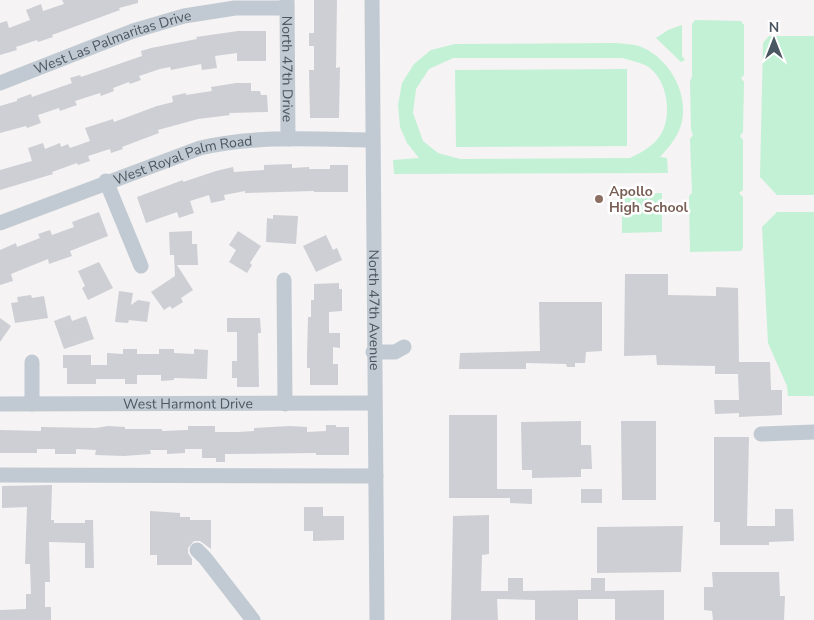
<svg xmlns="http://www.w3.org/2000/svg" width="814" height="620" viewBox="0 0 814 620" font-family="'Nunito Sans',sans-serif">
	<rect width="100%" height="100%" fill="#f5f3f3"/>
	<path fill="#c3f1d5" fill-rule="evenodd" d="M695,20L741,21L744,25V75L741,78L744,82L743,132L740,136L743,140V190L739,193L743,197V248L741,251L690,252L689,196L692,193L690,139L693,135L691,130L690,81L692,77V24Z
		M682,25V56L685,60L681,62L656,38L668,30Z
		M769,36H814V195H777L760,177L763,43Z
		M616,43C624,44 632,44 639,46C669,57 690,94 681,125C677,138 669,147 660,157L667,158L668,173L394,174L393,160L419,158L407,143L400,127L398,105L402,83L414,64L431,50L455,44ZM453,58H622C630,60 638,62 645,65C667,76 673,114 661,134C654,146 642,152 630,158L460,159L438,153L423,141L413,113L416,89L429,69Z
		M627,69V146L456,147L455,70Z
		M662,193V232L622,233V194Z
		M777,212H814V396H788L787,386L768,343L762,227Z"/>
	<path fill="#cdcfd5" d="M62,0H138V3L119,8L120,10L52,35L53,37L38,42L37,40L16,47L17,50L0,55V23L7,21L9,28L30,20L26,10L41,4L43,11L64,4Z
		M314,0H337L336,68L340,67L339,118H310L309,70H314V46H309V33H314Z
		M238,31H266V61H237V53L215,56L217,68L202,70L201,64L171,70L170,67L160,69L139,76L141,80L130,84L129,82L113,88L114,91L101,96L100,93L75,101L77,105L60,111L59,108L38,115L41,123L27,128L26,126L0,133V106L17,101V99L31,94L32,97L72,83L70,78L80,75L81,77L142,56L141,51L151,48L197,39L196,37Z
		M236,83H251V91H260L261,95H267L268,112L229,113L230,115L198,119L158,130L159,133L122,147L123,149L111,153L110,149L88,156L90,161L78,165L77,163L52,172L53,174L0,190V170L32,161L28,148L43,143L45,149L60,143L61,147L68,144L70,148L90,141L85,128L113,119L114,122L157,106L173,102L172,96L186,93V95L212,91L211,87Z
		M292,164V168L309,167V169H330V165H348V192H314V191L245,193V191L224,195L225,200L211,203L209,195L190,201L194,213L179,218L177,212L146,223L137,197L183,180V182L216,171L233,167L234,172L264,170V165Z
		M99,212L108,236L70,251L72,256L49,264L48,259L11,274L13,281L0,285V250L16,243L17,247L40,238L38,234L50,230L52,235L74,227L72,222Z
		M273,215L298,216L296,244L266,242L267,218L273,219Z
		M192,231V244H197L198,265H177L193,290L181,298L183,302L172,309L170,306L164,310L151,292L175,276L174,255H170L169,232Z
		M238,231L261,246L250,263L252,265L247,273L229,262L236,250L229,245Z
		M326,235L333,250L337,248L342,260L316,272L303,246Z
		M99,262L113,288L88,300L82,288L85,286L78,271Z
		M625,274H668V295L716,296V287L738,288L739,362H770L771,390H782V415L739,417V413L715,414L714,400H739L738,374H715V366L657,365L656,355L624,356Z
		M339,283V289H342V311L329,312V333H340V348L333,347V364H338V385H310V368H307V356L308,317H311V300H314V284Z
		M119,291L133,293L131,305L138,300L150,302L147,322L129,320L128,323L115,322Z
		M31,295L32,298L44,296L48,318L15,323L11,303L18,302L17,297Z
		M539,302H602V351L586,352L585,363H575V367H567L566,364L526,363V369H459L460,353L540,351Z
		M70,315L72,321L86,316L94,339L64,349L54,321Z
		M0,318L11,326L0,342Z
		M227,318H260L261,333H258L259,387H237V378H232V361H237V332H227Z
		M123,349H137V354H159V349H174V353L194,354V349L208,350L207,379L174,378V380L161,381V375H137V384H125V379H96V384H67V368H63V355H91V365H107V353L123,354Z
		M449,415H497V489H532V504L510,503V498H449Z
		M581,421V445H591L592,469H581V477L532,478V470H522L521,422Z
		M621,421H656V500H622Z
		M326,425H336V427H349V455H316V453L225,454V462H216V458H202V449H185V453L167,454V450H150L151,454L124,456L95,455L96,450L76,449V454H55V449H37V453H0V430L41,431V427L96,428L108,426L125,427V429H162V431L188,430V426H215V432H238L254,431V428L290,426L307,427V432L326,431Z
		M714,437H749L747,526H775V509H793L794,541L769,542V545H720V522H714Z
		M52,485L51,520H54V523H85V520H93L94,568H85V543L49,542L50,582H45V607H51V620H0V610L26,609V594H31L30,564H25L27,507L2,508V486Z
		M581,489H602V503H581Z
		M304,507H323V516H344V540L313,541V531H304Z
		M150,511L180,513V517H190V520H211V549L200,541H194L188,548V553L192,559V565H157V555H150Z
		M489,515V554L482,555L481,591H508V578H523V591L591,590V578H605V591L664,590V620H615V599H578V620H535V600L497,599L498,620H451L453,516Z
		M683,526L681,572L597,573V527Z
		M712,572H779L780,596H785L784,620H713L712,611L704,610V587H713Z"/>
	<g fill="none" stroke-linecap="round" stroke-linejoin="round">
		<g stroke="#c1cad2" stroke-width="15">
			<path id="s1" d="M287,0L288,139"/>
			<path id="s2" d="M372,0L377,620"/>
			<path id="s3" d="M0,83L133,31L184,16L235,8H287"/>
			<path d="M106,181L141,266"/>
			<path id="s4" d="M0,223L200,148C256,135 314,139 372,140"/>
			<path d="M284,280L285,404"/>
			<path d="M373,352H395L404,347"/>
			<path d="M32,362V404"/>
			<path id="s5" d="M0,404L374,403"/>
			<path d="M761,434L814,432"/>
			<path d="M0,475L376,476"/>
			<path d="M197,550L205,558L253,620"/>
		</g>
	</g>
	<circle fill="#8d6e63" stroke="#fff" stroke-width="2" cx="599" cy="199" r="5"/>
	<g text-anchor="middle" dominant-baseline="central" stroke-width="5" stroke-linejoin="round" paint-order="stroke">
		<g font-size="14" fill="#4a5661" stroke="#fff">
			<text stroke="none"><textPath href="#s3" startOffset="120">West Las Palmaritas Drive</textPath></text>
			<text stroke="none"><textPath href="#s1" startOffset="69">North 47th Drive</textPath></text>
			<text stroke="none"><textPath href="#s4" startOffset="194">West Royal Palm Road</textPath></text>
			<text stroke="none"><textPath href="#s2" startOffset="310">North 47th Avenue</textPath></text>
			<text stroke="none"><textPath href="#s5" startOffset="188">West Harmont Drive</textPath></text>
		</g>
		<g font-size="14" font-weight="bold" fill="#785e54" stroke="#fff" text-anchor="start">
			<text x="609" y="191">Apollo<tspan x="609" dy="16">High School</tspan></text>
		</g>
	</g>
	<g transform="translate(774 40)" stroke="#ffffff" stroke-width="4" paint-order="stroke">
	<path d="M0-4L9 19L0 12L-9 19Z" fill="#4a5661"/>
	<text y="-8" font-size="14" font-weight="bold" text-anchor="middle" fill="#4a5661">N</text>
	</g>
</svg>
